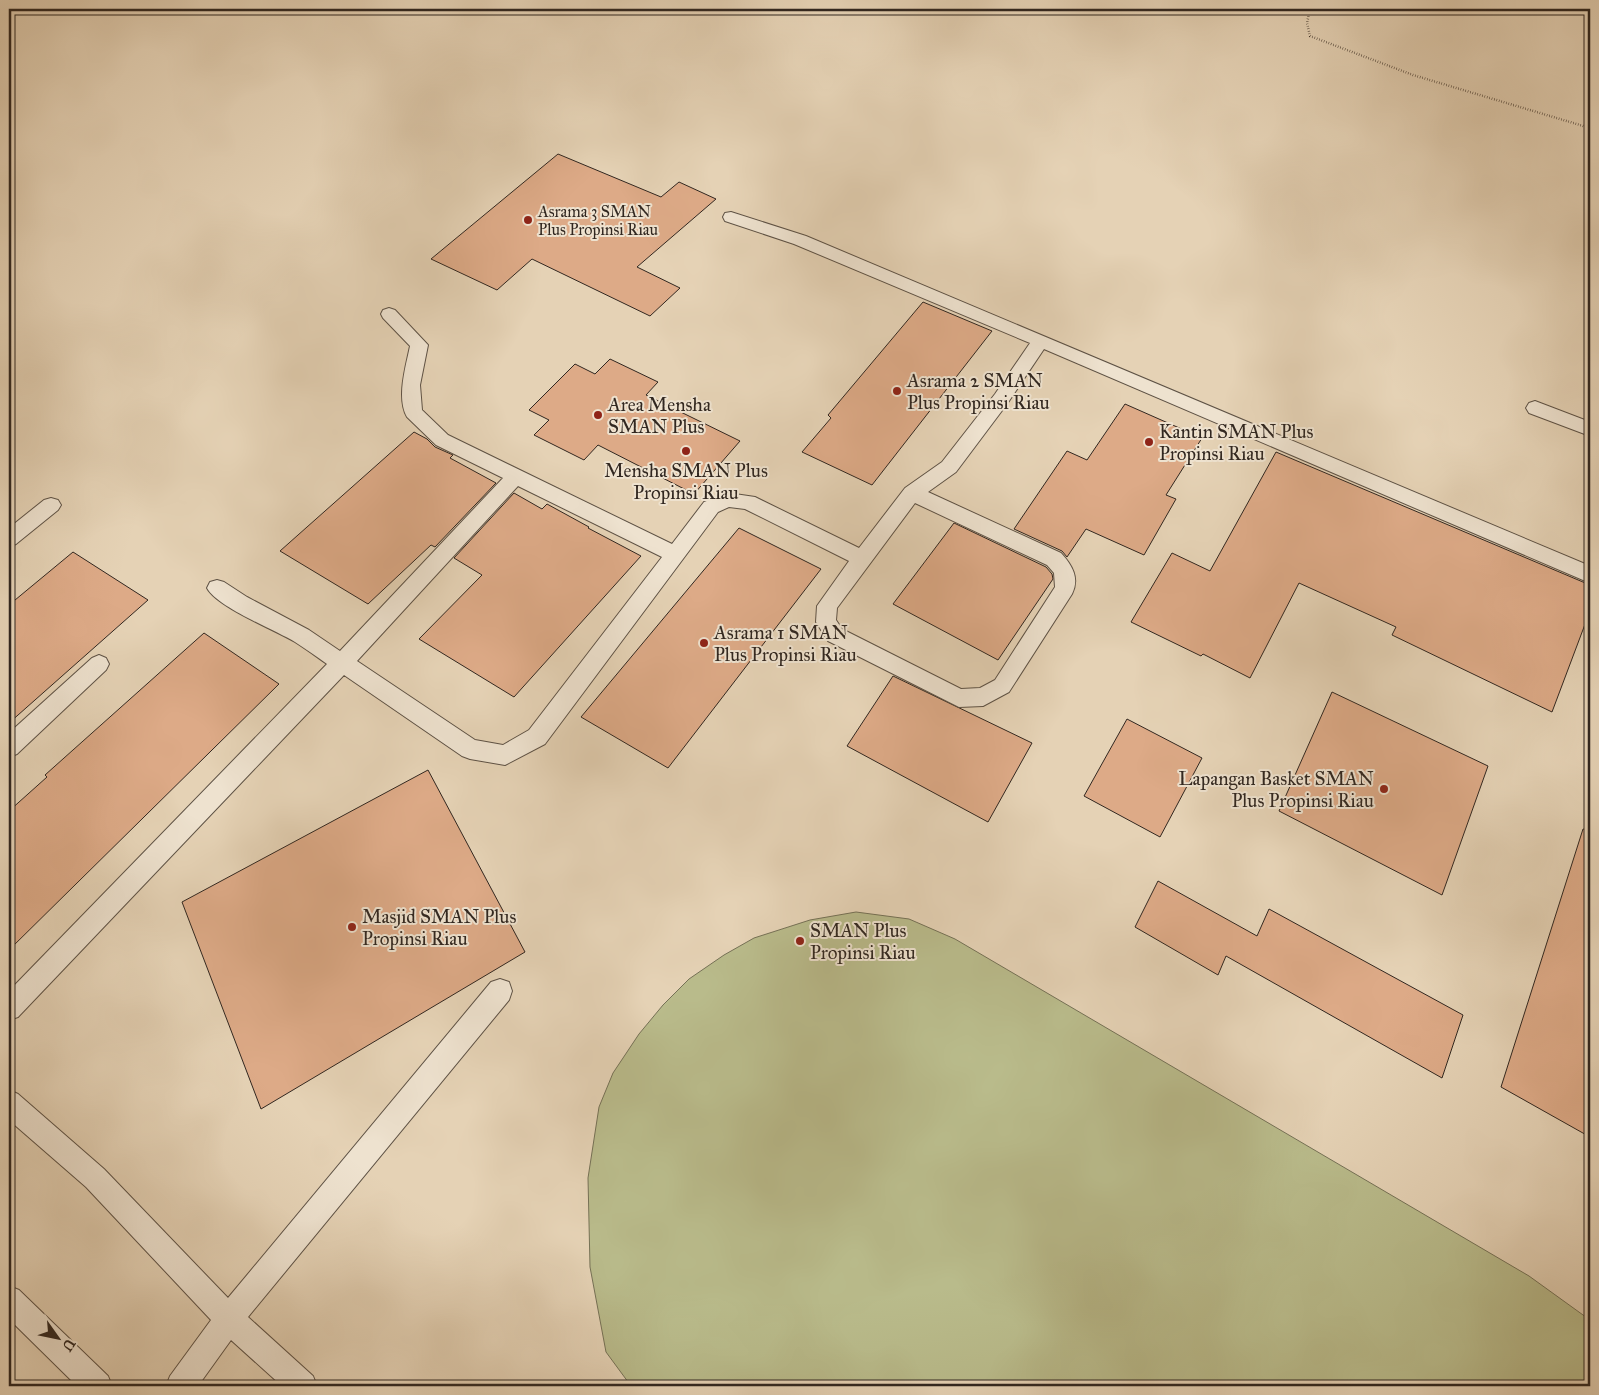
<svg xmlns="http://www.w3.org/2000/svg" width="1599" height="1395" viewBox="0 0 1599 1395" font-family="'IM FELL Great Primer',serif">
	<rect width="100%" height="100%" fill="#e5d2b5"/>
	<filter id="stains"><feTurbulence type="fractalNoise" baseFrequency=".004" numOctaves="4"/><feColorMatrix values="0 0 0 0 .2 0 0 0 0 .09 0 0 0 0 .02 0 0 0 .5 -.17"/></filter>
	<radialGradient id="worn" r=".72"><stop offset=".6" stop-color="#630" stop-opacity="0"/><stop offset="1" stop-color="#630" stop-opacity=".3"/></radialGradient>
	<path fill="#b9bb8b" stroke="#757156" d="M856,912L909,919L955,939L1529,1276L1590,1320V1386H631L606,1352L590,1267L588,1178L599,1107L613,1073L639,1034L663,1005L689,979L724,955L754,938L810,920Z"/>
	<path fill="#ddaa87" stroke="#312720" d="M558,154L661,197L679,182L716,199L637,267L680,288L650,316L532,259L497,290L431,259Z
		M923,302L992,331L872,485L802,452L831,418L828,415Z
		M610,359L658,382L646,395L740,441L694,494L598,445L584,460L534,435L549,420L529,410L575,364L595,374Z
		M1125,404L1202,438L1166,495L1176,499L1144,555L1086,529L1067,557L1062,551L1014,529L1067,451L1087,460Z
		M414,432L427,439L435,447L453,455L450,458L496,483L435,547L431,545L368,604L280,551Z
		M1276,452L1590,585V611L1552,712L1392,635L1396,627L1299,583L1250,678L1203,654L1201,656L1131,622L1172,553L1210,571Z
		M514,493L542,509L547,504L589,527L588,528L641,556L514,697L419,639L482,575L454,558Z
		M954,523L1046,567L1052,574L1053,579L998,660L893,604Z
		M739,528L821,569L668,768L581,717Z
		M73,552L148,600L9,723V605Z
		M204,633L279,684L9,950V811L47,777L45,775Z
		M893,676L1032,743L988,822L847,746Z
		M1332,692L1488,766L1442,895L1279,811Z
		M1127,719L1202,758L1160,837L1084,796Z
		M428,770L525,952L261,1109L182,902Z
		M1583,829L1590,830V1137L1501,1087Z
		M1158,881L1257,936L1269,909L1463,1015L1442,1078L1226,956L1218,975L1135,927Z"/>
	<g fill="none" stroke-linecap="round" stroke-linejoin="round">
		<defs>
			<path id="lane" d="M731,212L806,236L1590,566V583L1044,349L1007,404L956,472L928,492L1061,553C1072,565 1080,578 1072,594L1009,692L983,706L959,707L828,641L816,622L817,606L849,561L745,509L729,507L718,512L545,744L505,765L470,759L462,756L344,675L18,1017L9,1020V991L327,664C317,657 306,649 295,642C275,630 217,607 207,588L210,582L217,580L224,582L247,597L309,630L340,651L503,478L436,445L407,417C396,398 406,366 410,346L383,318L381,314L383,310L389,308L395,310L428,345L420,385L422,410L448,435L672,544L704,502L728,493L755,497L859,548L905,488L942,462L995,394L1030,343L794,244L725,221L723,217L725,213ZM518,486L662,557L529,730L503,745L475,740L357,661ZM915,503L1047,565L1054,573L1055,587L995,680L980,688L961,689L842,629L836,620L837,608Z
				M1535,401L1590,422V436L1529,413L1526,408L1529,403Z
				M51,498L58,500L61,505L58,510L16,544L9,547V528L44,500Z
				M99,655L106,658L109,664L106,670L17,754L9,757V733L92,658Z
				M500,979L509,982L512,991L509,1000L248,1317L313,1376L317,1386H282L231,1340L198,1386H166L170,1376L211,1320L86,1187L9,1120V1090L18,1094L104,1169L228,1298L491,982Z
				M9,1286L19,1290L108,1376L112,1386H77L9,1319Z"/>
		</defs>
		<use href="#lane" stroke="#5e5245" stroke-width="2"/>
		<path stroke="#312720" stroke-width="2.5" stroke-dasharray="0.5 2" stroke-linecap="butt" d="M1310,9L1307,23L1310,36L1413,75L1590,128"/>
		<use href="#lane" fill="#eee2cf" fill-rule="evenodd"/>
	</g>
	<g fill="#8f2418" stroke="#eee2cf" stroke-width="2">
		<circle cx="528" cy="220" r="5"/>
		<circle cx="897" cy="391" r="5"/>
		<circle cx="598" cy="415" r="5"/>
		<circle cx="1149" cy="442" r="5"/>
		<circle cx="686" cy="451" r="5"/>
		<circle cx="704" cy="643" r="5"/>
		<circle cx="1384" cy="789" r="5"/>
		<circle cx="352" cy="927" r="5"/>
		<circle cx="800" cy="941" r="5"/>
	</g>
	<g text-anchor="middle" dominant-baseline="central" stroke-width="4" stroke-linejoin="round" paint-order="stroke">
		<g font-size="16" fill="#312720" stroke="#eee2cf" text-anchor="start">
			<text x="538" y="211">Asrama 3 SMAN<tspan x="538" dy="18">Plus Propinsi Riau</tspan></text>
		</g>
		<g font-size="19" fill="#312720" stroke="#eee2cf" text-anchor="start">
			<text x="907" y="380">Asrama 2 SMAN<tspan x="907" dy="22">Plus Propinsi Riau</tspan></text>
			<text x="608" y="404">Area Mensha<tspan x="608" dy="22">SMAN Plus</tspan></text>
			<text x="1159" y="431">Kantin SMAN Plus<tspan x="1159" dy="22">Propinsi Riau</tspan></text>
			<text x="686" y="470" text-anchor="middle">Mensha SMAN Plus<tspan x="686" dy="22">Propinsi Riau</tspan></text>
			<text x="714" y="632">Asrama 1 SMAN<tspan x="714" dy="22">Plus Propinsi Riau</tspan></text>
			<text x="1374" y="778" text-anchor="end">Lapangan Basket SMAN<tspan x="1374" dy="22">Plus Propinsi Riau</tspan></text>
			<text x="362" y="916">Masjid SMAN Plus<tspan x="362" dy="22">Propinsi Riau</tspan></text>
			<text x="810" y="930">SMAN Plus<tspan x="810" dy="22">Propinsi Riau</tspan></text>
		</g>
	</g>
	<rect width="1599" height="1395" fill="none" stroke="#e5d2b5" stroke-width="30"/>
	<rect x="10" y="10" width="1579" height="1375" fill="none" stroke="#312720" stroke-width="2.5"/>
	<rect x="15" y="15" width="1569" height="1365" fill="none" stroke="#312720"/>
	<g transform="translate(58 1338) rotate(123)" stroke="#eee2cf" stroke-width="4" paint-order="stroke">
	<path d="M0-4L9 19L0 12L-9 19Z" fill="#312720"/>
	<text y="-8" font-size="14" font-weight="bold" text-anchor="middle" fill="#312720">U</text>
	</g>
	<rect width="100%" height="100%" filter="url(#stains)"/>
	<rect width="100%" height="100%" fill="url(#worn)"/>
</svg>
